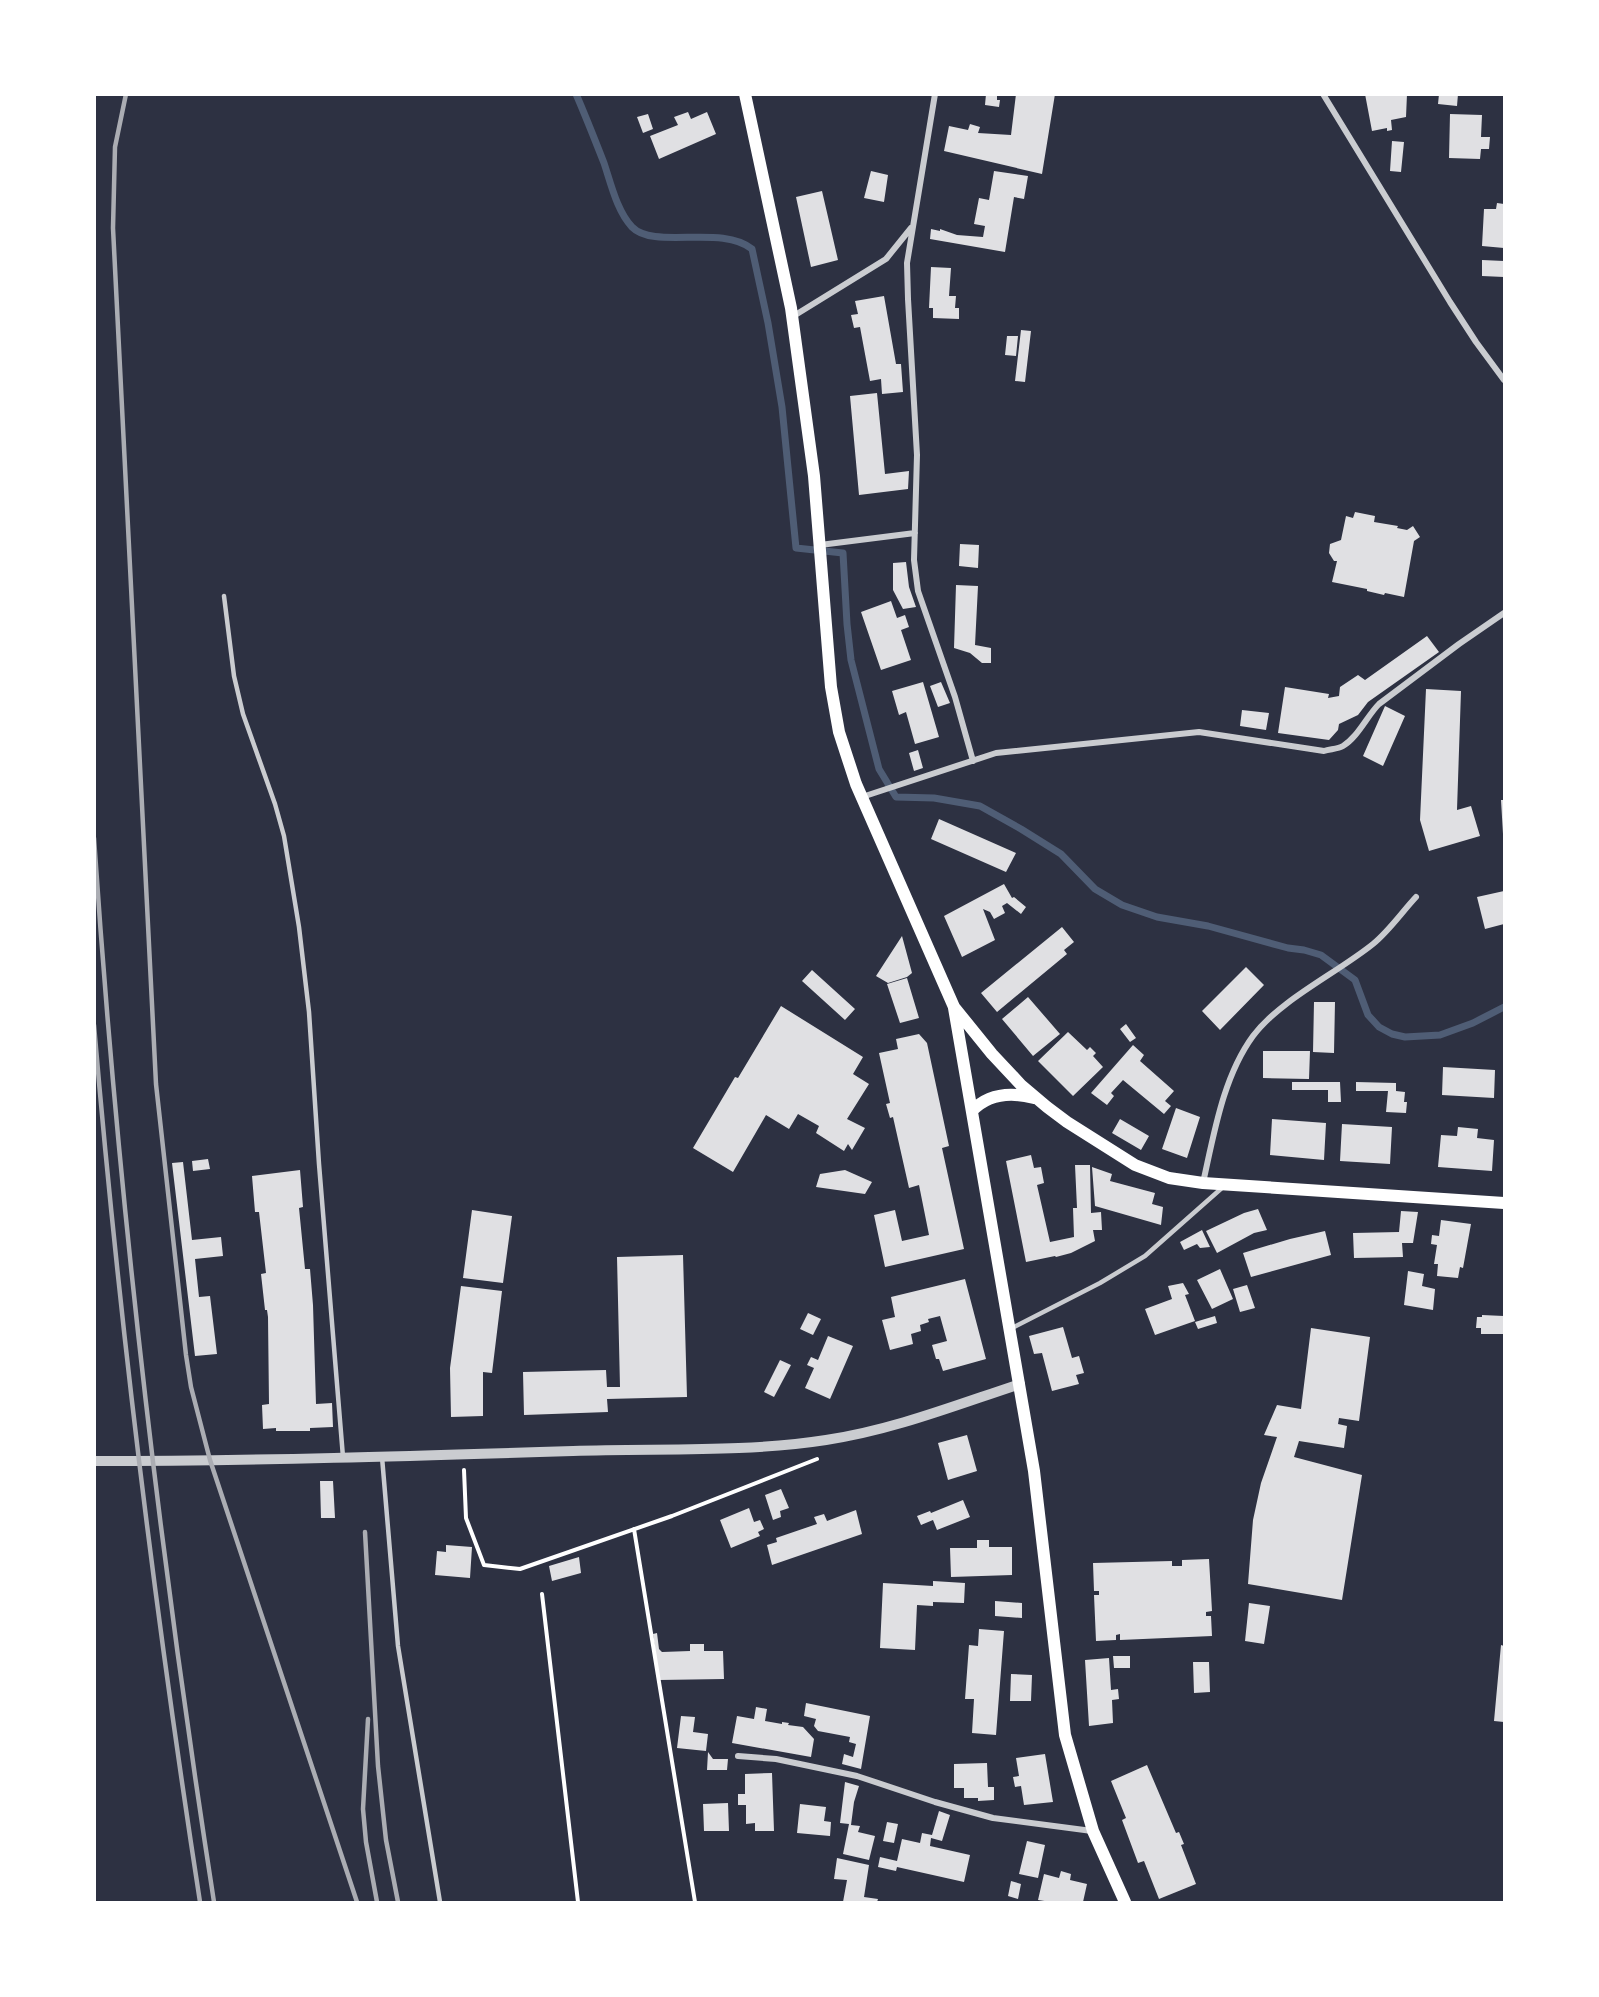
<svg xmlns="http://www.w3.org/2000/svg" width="1599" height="1997" viewBox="0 0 1599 1997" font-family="'Space Grotesk',sans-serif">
	<rect width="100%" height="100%" fill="#2d3142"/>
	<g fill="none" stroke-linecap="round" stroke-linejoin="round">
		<path stroke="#4f5d75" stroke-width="7" d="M576,94C586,117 595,140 604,163C611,184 617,211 632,227C654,250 722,224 752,249L768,323L782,407L796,548L843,553L847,624L851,660L879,769L896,797L934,798L980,806L1021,829L1061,854L1095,889L1122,905L1157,917L1208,926L1288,948L1304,950L1321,955L1355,980L1368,1015L1379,1027L1392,1034L1405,1037L1440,1035L1473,1023L1504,1007"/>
	</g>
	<path fill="#e0e0e3" d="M986,94H997V100H1000L999,107L985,105Z
		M1016,94H1055L1042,174L944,151L949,126L968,130L970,124L980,127L978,133L1011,135Z
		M1365,94H1407L1406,117L1391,120L1392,130L1387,131V128L1372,131Z
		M1439,94H1458L1457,106L1438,104Z
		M688,112L691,119L707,112L716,134L659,159L650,136L678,125L674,117Z
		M648,114L653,129L643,133L637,117Z
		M1450,114L1482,115L1481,137H1490L1489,149H1481L1480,159L1449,158Z
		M1392,141L1404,142L1401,172L1390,171Z
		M871,171L888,175L884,202L864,198Z
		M994,171L1028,176L1024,199L1014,197L1005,252L930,239L931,229L940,231V229L957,235L983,237L985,226L974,224L979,198L989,200Z
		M822,191L838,260L811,267L796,197Z
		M1497,203L1504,204V248L1482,246L1484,209H1496Z
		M1482,260L1504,261V277L1482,276Z
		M931,267L951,268L949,296H956L955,308H959V319L933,318V308H929Z
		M884,296L896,364H901L903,392L882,394L881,379L870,381L860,327L854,328L851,315L858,314L855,301Z
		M1021,330L1031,331L1025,382L1015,381Z
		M1007,336H1018L1016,356L1005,355Z
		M877,393L885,474L909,471L908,489L859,495L850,396Z
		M1355,512L1375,516L1374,522L1398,526L1397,528L1407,530L1413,526L1420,537L1414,541L1404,597L1385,593L1384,595L1367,591V589L1332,582L1337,561H1334L1329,553L1330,544L1341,540L1346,516L1353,518Z
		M960,544L979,545L978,568L959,566Z
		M906,562L909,587L916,607L903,609L893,590V563Z
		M956,585L978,586L975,645L991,648V663H982L970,653L954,648Z
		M891,601L897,618L905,615L909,627L901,630L911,660L881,670L861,612Z
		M1427,636L1439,652L1368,702L1358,715L1339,724L1338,730L1329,740L1278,733L1285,687L1329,694L1328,698L1339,696L1340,687L1358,675L1365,680Z
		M923,682L939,737L915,744L906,712L899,715L892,691Z
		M941,682L950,703L938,707L930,686Z
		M1426,689L1461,691L1457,810L1471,806L1480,836L1429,851L1420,820Z
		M1385,706L1405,716L1383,766L1363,756Z
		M1242,710L1269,713L1266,730L1240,726Z
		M918,750L923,768L914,771L909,753Z
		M1501,800H1504V834H1503Z
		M939,819L1016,853L1006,872L931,839Z
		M1004,884L1012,898L1014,897L1026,907L1021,914L1007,903L1002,906L1005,913L994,919L990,912L983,909L995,940L962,957L944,916Z
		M1504,891V924L1485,929L1477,897Z
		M1062,927L1074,942L1064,950L1067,954L997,1012L981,993Z
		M902,936L912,973L907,977L888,983L876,976Z
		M1246,967L1264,985L1220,1030L1202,1011Z
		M812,970L855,1009L845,1020L802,981Z
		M907,978L919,1018L900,1023L887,984Z
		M1028,997L1060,1034L1033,1056L1002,1019Z
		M1314,1002H1335L1334,1053L1313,1052Z
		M781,1006L863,1057L853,1074L869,1084L847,1119L865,1128L852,1150L848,1144L844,1151L816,1133L819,1126L798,1114L789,1129L766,1115L733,1172L693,1148L735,1077L738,1078Z
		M1126,1024L1136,1038L1130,1042L1120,1029Z
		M1068,1032L1087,1050L1090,1047L1096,1053L1093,1056L1103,1067L1073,1096L1038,1061Z
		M919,1034L927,1043L949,1146L942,1148L964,1249L885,1267L874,1215L895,1210L902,1241L929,1235L919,1185L909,1188L893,1117L890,1118L886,1104L890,1103L879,1053L898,1049L896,1039Z
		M1133,1045L1144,1055L1140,1061L1174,1091L1165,1101L1171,1106L1164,1114L1123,1080L1111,1093L1114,1096L1107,1105L1091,1093Z
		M1263,1051H1310L1309,1079L1263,1078Z
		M1443,1067L1495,1070L1494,1098L1442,1095Z
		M1292,1082H1340L1341,1102H1328V1090H1292Z
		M1356,1082L1396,1083V1091L1405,1092L1404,1102H1407L1406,1113L1386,1112L1388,1091H1356Z
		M1176,1108L1200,1117L1187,1158L1162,1149Z
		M1120,1119L1149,1136L1141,1150L1112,1133Z
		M1272,1119L1326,1123L1324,1160L1270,1155Z
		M1342,1124L1392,1127L1390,1164L1340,1161Z
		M1458,1127L1478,1129L1477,1138L1494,1140L1492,1171L1438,1167L1441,1135L1457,1136Z
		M1031,1155L1034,1168L1041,1167L1044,1183L1037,1185L1050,1242L1074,1237L1073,1208H1077L1075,1165H1090L1091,1213L1101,1212L1102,1230H1093L1095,1241L1071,1253L1056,1257L1055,1256L1026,1262L1006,1161Z
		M208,1159L210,1169L193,1171L192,1161Z
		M183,1162L192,1240L221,1237L223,1256L195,1259L199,1297L210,1296L217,1354L195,1356L172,1163Z
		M1092,1167L1112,1174L1110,1181L1155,1193L1152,1204L1163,1207L1161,1225L1095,1206Z
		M300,1170L303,1207L299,1208L305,1269H310L313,1305L316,1404L332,1403L333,1427L310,1428V1431H276V1428L263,1429L262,1405L269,1404L268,1317L267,1310H265L261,1274L266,1273L259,1212H255L252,1176Z
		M845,1170L872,1182L865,1194L816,1187L820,1174Z
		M1258,1209L1267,1230L1254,1233L1217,1253L1206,1231L1244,1213Z
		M472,1210L512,1216L503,1283L463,1278Z
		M1401,1211L1418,1212L1413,1243H1402L1403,1257L1354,1258L1353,1233L1399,1232Z
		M1441,1220L1471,1224L1463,1268L1460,1267L1458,1278L1437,1276L1438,1264H1434L1437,1245L1431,1244L1432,1235L1439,1236Z
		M1202,1230L1210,1247L1200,1248L1197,1244L1184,1250L1180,1242Z
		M1325,1231L1331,1255L1251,1277L1243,1253L1290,1239Z
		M683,1255L687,1397L607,1399L608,1412L524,1415L523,1372L606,1370L607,1387H620L617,1257Z
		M1220,1269L1233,1299L1212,1309L1197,1280Z
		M1408,1271L1424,1274L1422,1286L1435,1289L1433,1310L1404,1305Z
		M965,1279L986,1359L943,1371L939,1359H936L932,1345L947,1341L940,1316L928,1319L929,1322L920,1325L921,1331L911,1334L913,1344L890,1350L882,1320L895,1317L891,1297Z
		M1183,1283L1189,1294L1185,1295L1195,1321L1155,1335L1145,1309L1172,1299L1168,1286Z
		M1247,1285L1255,1308L1240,1312L1233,1289Z
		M461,1286L502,1291L492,1373L483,1372V1416L451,1417L450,1368Z
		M808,1313L821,1319L813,1335L800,1329Z
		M1482,1315L1504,1316V1334H1481V1328H1476L1477,1317H1482Z
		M1215,1316L1217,1323L1198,1329L1195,1322Z
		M1063,1327L1072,1358L1079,1356L1084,1373L1076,1375L1079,1384L1052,1391L1042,1353L1034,1354L1029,1336Z
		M1311,1328L1370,1337L1359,1421L1339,1418L1338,1424L1347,1426L1344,1448L1299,1441L1294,1457L1362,1475L1342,1600L1248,1584L1253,1520L1261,1483L1277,1437L1264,1435L1277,1405L1301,1409Z
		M828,1336L853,1346L830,1399L805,1388L814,1368L807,1365L811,1357L818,1360Z
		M780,1360L791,1365L774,1397L764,1392Z
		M967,1435L977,1471L948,1480L938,1443Z
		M320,1481H333L335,1518H321Z
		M781,1489L789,1508L780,1511L781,1517L773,1520L765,1495Z
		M963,1500L970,1517L937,1530L933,1520L921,1525L917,1516L930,1511L931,1513Z
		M749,1508L754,1522L760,1520L764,1529L758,1532L760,1536L731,1548L720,1520Z
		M856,1510L862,1534L772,1565L767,1545L777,1542L776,1538L817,1524L814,1517L824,1514L827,1521Z
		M977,1540H989V1547H1012V1575L951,1577L950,1548H977Z
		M446,1545L472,1547L470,1578L435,1575L437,1551L446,1552Z
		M579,1557L581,1573L552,1581L549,1566Z
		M1209,1559L1212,1611L1206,1612V1616H1211L1212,1636L1120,1640V1634L1116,1635V1640L1096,1641L1094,1595H1099V1591H1094L1093,1563L1172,1561V1566H1182V1560Z
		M933,1581L965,1583L964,1603L933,1602V1606L917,1605L915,1650L880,1648L883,1583L933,1586Z
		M995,1601L1022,1603V1618L995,1616Z
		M1249,1603L1270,1606L1264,1644L1245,1641Z
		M979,1629L1004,1631L996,1735L972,1733L974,1699H965L969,1645L978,1646Z
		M657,1633L659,1649L662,1652L690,1651V1644H704V1651H723L724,1679L659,1680L653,1634Z
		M1501,1645L1504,1646V1722L1494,1721Z
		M1113,1656H1130V1668H1114Z
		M1109,1658L1111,1690L1118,1689L1119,1699L1112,1700L1113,1723L1089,1726L1085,1660Z
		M1193,1662H1209L1210,1692L1194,1693Z
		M1011,1674L1032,1675L1031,1701H1010Z
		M806,1703L870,1716L861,1769L842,1764L844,1754L853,1757L856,1744L849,1742L850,1737L818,1731L814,1726L816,1719L804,1716Z
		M756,1707L767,1709L765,1721L782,1724V1722L789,1723L788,1725L803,1727L814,1739L811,1757L732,1743L737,1716L754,1719Z
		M681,1716L695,1717L693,1732L708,1734L706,1751L677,1748Z
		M708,1752L713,1759H728L727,1770H707Z
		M1045,1754L1053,1802L1024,1805L1021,1786L1015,1787L1013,1777L1019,1776L1016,1758Z
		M987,1763L988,1787H994V1800L978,1801V1798H964V1788H954V1764Z
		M1147,1765L1176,1833L1179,1832L1184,1844L1181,1845L1196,1884L1159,1899L1144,1861L1138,1863L1122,1820L1126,1818L1111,1781Z
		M772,1773L774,1831H755V1823L746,1824V1805H738V1794H745V1774Z
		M845,1782L859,1786L854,1802L851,1825L860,1826L858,1832L875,1836L869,1860L843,1854L849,1824L840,1823Z
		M728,1803L729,1831H704L703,1804Z
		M800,1804L826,1807L824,1821L831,1822L830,1836L797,1833Z
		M939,1811L950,1815L942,1841L931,1838L930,1846L970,1855L964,1882L897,1867L896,1871L878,1867L880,1857L897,1861L902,1839L920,1843L922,1833L932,1835Z
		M887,1822L898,1824L894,1843L883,1841Z
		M1027,1841L1045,1845L1038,1878L1019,1874Z
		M837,1858L869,1865L864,1897L878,1899L877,1902H843L847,1880L834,1879Z
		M1061,1871L1071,1874L1070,1880L1087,1884L1083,1902H1051L1038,1900L1044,1874L1059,1878Z
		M1011,1881L1021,1884L1018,1899L1008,1896Z"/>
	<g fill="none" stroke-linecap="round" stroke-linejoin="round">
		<path stroke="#fff" stroke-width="4" d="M464,1470L466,1518L484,1565L520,1569L672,1516L817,1459
			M634,1529L695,1902
			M542,1594L578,1902"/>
		<path stroke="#caccd0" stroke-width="4.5" d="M224,596L234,676L243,714L275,804L284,836L299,927L309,1012L319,1164L343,1457
			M1012,1328L1100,1283L1145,1256L1223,1187
			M382,1457L398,1646L440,1902"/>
		<path stroke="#caccd0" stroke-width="6" d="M935,94L907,263L908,299L917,455L914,560L918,591L955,697L973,761
			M1323,94L1450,302L1476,342L1504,380
			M792,317L886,259L911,228
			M820,545L915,533
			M862,797L996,753L1199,732L1324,751C1330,749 1338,749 1343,746C1358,737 1367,716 1379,704L1459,644L1504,613
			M1203,1183C1214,1134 1223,1077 1253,1036C1280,1000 1337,973 1373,944C1389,931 1402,912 1416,897
			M738,1756L776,1759L857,1776L935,1802L993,1818L1092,1831"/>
		<path stroke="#caccd0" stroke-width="10" d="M94,1461C254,1461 414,1456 573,1451C658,1448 742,1453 826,1440C893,1430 956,1405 1020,1384"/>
		<path stroke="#fff" stroke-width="12" d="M745,94L791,308L814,476L831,687L839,732L856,784L954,1007L992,1054L1021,1085L1047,1107L1067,1122L1135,1165L1169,1178L1203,1183L1504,1203
			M954,1008L1034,1471L1065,1735L1093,1831L1125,1902
			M972,1111C989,1093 1011,1092 1034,1098"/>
		<path stroke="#abadb3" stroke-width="4.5" d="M126,94L115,147L113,228L156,1084L186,1355L191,1387L210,1460L357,1902
			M94,838C118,1195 159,1549 214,1902
			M94,1025C119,1319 155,1611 200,1902
			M365,1532L378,1766L386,1840L398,1902
			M368,1719L363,1809L366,1842L377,1902"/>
	</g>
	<rect width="1599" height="1997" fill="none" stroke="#ffffff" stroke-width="192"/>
</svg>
